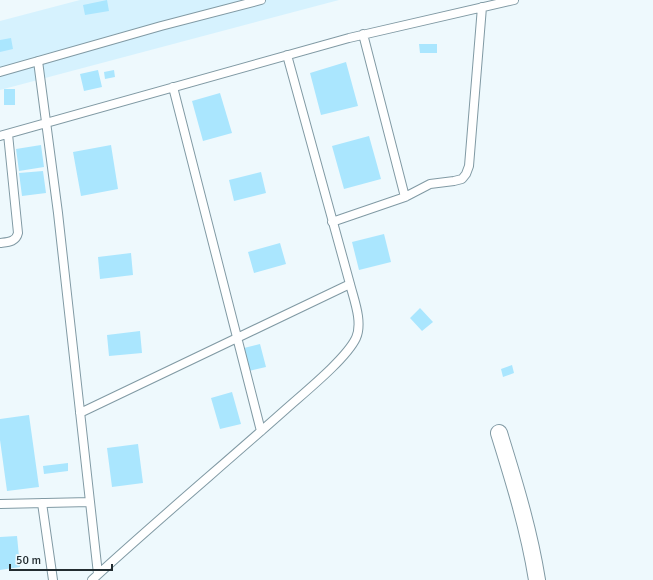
<svg xmlns="http://www.w3.org/2000/svg" width="653" height="580" viewBox="0 0 653 580" font-family="Signika,sans-serif">
	<rect width="100%" height="100%" fill="#eef9fd"/>
	<path fill="#d6f2fe" d="M80,0H339L0,90V21Z"/>
	<path fill="#aae6fe" d="M107,0L109,11L85,15L83,5Z
		M11,38L13,49L0,52V40Z
		M419,44H437V53H420Z
		M346,62L358,106L321,115L310,73Z
		M98,70L102,87L84,91L80,74Z
		M114,70L115,77L105,79L104,72Z
		M4,89H15V105H4Z
		M220,93L232,133L203,141L192,101Z
		M369,136L381,179L344,189L332,146Z
		M41,145L44,167L19,171L16,149Z
		M111,145L118,189L81,196L73,152Z
		M43,171L46,193L22,196L19,173Z
		M261,172L266,193L234,201L229,180Z
		M384,234L391,262L359,270L352,242Z
		M280,243L286,264L254,273L248,252Z
		M131,253L133,275L100,279L98,257Z
		M420,308L433,322L422,331L410,318Z
		M140,331L142,353L109,356L107,335Z
		M260,344L266,367L249,371L244,348Z
		M512,365L514,373L503,377L501,369Z
		M232,392L241,424L220,429L211,398Z
		M29,415L39,487L7,491L0,440V419Z
		M138,444L143,483L112,487L107,448Z
		M68,463V471L44,474L43,466Z
		M17,536L20,567L0,570V537Z"/>
	<g fill="none" stroke-linecap="round" stroke-linejoin="round">
		<defs>
			<path id="service" d="M363,34L405,197
				M38,61L58,213L98,574
				M0,72L161,26L261,0
				M173,87L261,431
				M0,136L349,38L514,0
				M332,222L405,197L430,184L454,181L462,179L466,174L469,166L482,7
				M0,243C8,242 16,242 18,233L8,134
				M80,413L350,284
				M42,503L53,580
				M0,504L90,502
				M92,580C155,522 222,466 286,409C305,392 346,359 356,338C363,322 354,300 350,284L287,55"/>
			<path id="minor" d="M499,433C514,481 529,530 537,580"/>
		</defs>
		<use href="#service" stroke="#819aa4" stroke-width="10"/>
		<use href="#minor" stroke="#819aa4" stroke-width="18"/>
		<use href="#service" stroke="#fff" stroke-width="8"/>
		<use href="#minor" stroke="#fff" stroke-width="16"/>
	</g>
	<path d="M10 564v6h102v-6" fill="none" stroke="#222c30" stroke-width="2"/>
	<text x="16" y="564" font-size="12" fill="#222c30" stroke="#eef9fd" stroke-width="3" paint-order="stroke">50 m</text>
</svg>
